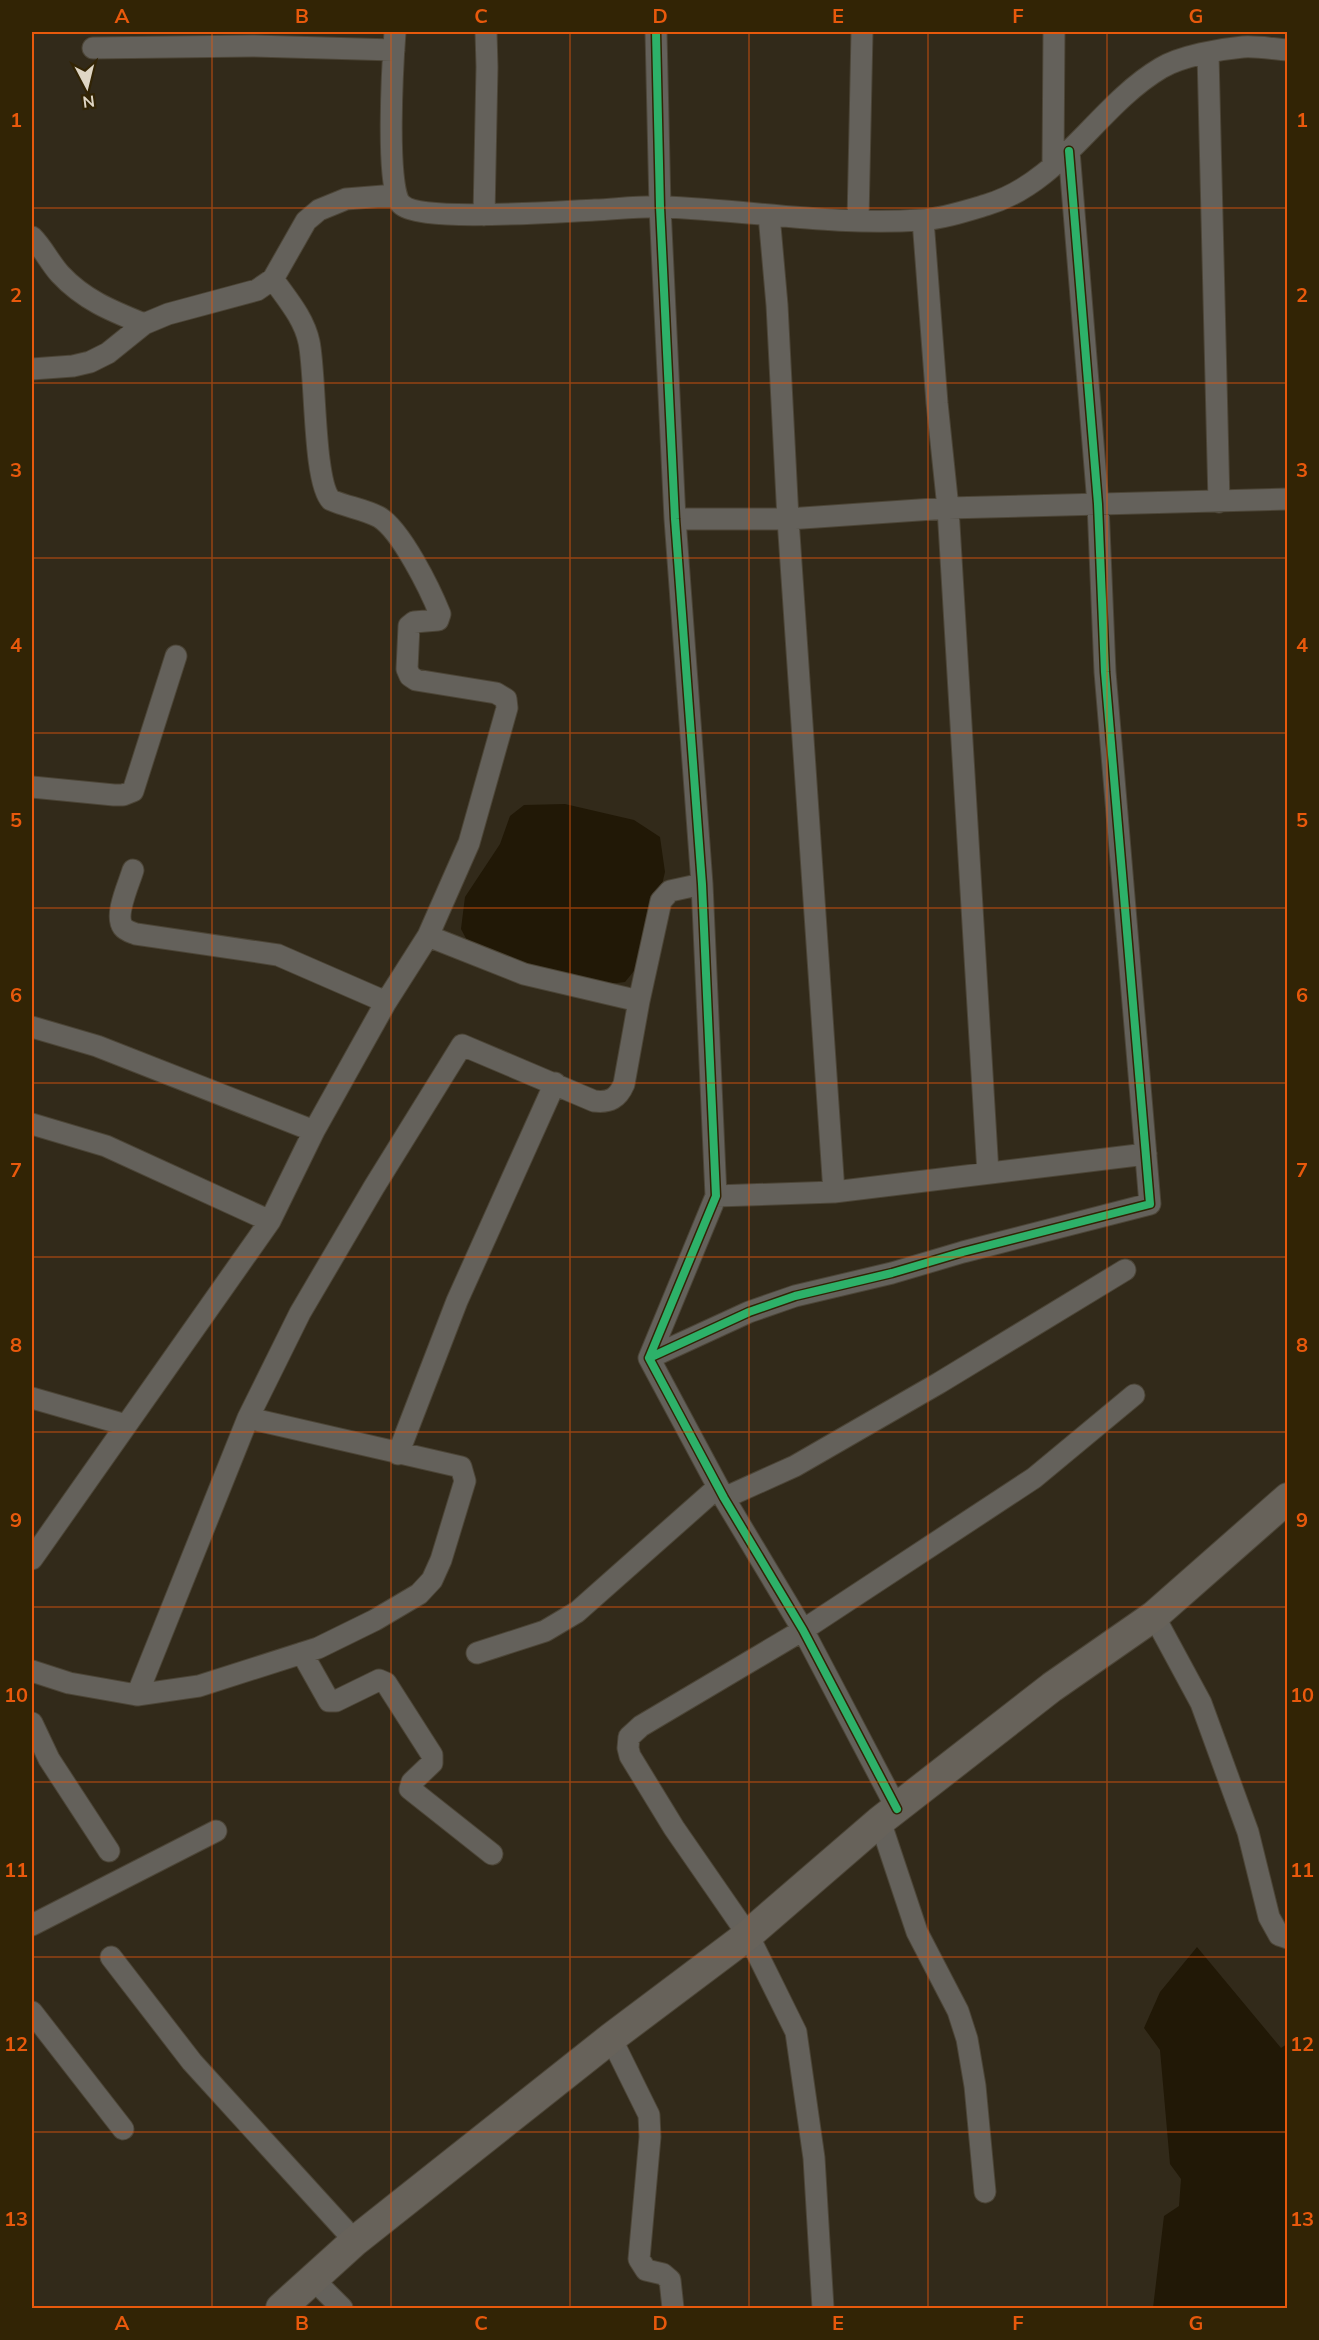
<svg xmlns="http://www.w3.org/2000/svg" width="1319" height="2340" viewBox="0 0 1319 2340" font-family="Mulish,sans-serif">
	<rect width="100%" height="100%" fill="#322a1a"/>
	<path fill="#211806" d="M565,804L634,820L660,837L665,872L647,947L638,966L625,982L599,985L565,978L470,946L461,929L465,897L500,844L510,816L524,805Z
		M1197,1947L1281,2048L1287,2044V2308H1153L1164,2216L1179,2206L1181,2179L1170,2164L1160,2050L1144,2028L1160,1992Z"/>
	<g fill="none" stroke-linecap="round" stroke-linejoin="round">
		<defs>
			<path id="street" d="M395,32C393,59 385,188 401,204C419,223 564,211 595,210C617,209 640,206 663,207C748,210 835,226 920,220C941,219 966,211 986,205C1061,183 1097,106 1161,68C1181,56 1220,49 1243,47C1257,46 1273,49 1288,50
				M656,32L660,207L675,519L702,884L716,1196L649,1358L724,1498L803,1630L897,1809
				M93,48L252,46L394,50
				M1208,54L1219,502
				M1053,166L1054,32
				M484,215L487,67L486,32
				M769,215L777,305L788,519L834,1192
				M858,220L862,32
				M923,220L937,403L948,508L988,1173
				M32,237C43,248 50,263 60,274C84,300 112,311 144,324
				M32,369L73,366L90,362L108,353L144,324L168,314L257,290L273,279L306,221L319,210L346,199L396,195
				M675,519H788L948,508L1288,499
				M32,787L114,795H123L133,791L176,656
				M133,870C129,884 114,915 123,927C126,931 131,932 136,934L278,955L386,1002
				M428,936L524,974L639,1001
				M32,1027L97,1046L314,1131
				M32,1124L106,1146L270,1221
				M716,1196L834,1192L1146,1154
				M649,1358L749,1312L795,1296L892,1273L963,1252L1150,1204L1105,672L1098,504L1069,151
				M32,1398L126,1425
				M398,1454L457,1301L555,1083
				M724,1498L795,1466L939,1383L1125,1270
				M32,1559L270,1221L314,1131L386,1002L428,936L469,843L507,708L506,699L496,693L416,680L410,676L407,669L409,626L414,622L438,620L440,614C430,589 401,530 379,517C364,509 347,507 331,500C313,482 316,374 309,342C304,318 287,299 273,279
				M1154,1616L1201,1703L1248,1832L1269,1917L1279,1935L1288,1938
				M302,1653L329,1701H336L379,1680L386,1683L432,1755V1763L412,1782L410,1789L492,1854
				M477,1653L545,1631L577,1612L718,1487
				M32,1671L69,1683L137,1695L199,1686L318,1648L375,1620L419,1594L432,1580L441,1560L465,1481L461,1467L248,1418
				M137,1695L248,1418L300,1313L374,1187L462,1045L594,1101C610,1103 618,1098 624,1084L639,1001L661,901L670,891L702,884
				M32,1723L49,1759L109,1851
				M880,1821L917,1932L958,2011L967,2039L975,2086L985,2192
				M32,1925L216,1831
				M111,1957L192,2062L355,2241
				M32,2012L123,2129
				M611,2038L649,2115L650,2137L639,2259L646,2270L663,2274L670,2280L673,2308
				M314,2280L342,2308
				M823,2308L814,2158L796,2032L748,1935L674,1828L630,1756L628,1748L629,1737L641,1726L803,1630L1034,1478L1134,1395"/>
			<path id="secondary" d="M281,2308L355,2241L611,2038L748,1935L880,1821L1052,1687L1154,1616L1288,1498"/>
		</defs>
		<use href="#street" stroke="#4c4537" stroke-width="23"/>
		<use href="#secondary" stroke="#4c4537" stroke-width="32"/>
		<use href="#street" stroke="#64615b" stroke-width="21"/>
		<use href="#secondary" stroke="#67625a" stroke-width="30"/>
		<defs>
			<path id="cycleway" d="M656,32L660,207L675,519L702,884L716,1196L649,1358L724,1498L803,1630L897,1809
				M649,1358L749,1312L795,1296L892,1273L963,1252L1150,1204L1105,672L1098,504L1069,151"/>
		</defs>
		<use href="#cycleway" stroke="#322405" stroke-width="11"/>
		<use href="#cycleway" stroke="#2db169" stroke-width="8"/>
	</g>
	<path fill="none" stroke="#e8590c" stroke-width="1.5" stroke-opacity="0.55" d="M212,32V2308M391,32V2308M570,32V2308M749,32V2308M928,32V2308M1107,32V2308M32,208H1288M32,383H1288M32,558H1288M32,733H1288M32,908H1288M32,1083H1288M32,1257H1288M32,1432H1288M32,1607H1288M32,1782H1288M32,1957H1288M32,2132H1288"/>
	<rect width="1319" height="2340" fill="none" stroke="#322405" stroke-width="66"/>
	<g transform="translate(87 87) rotate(173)" stroke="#322405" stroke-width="4.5" paint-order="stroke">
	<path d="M0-4.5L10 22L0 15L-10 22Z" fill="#dfd6c5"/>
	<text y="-9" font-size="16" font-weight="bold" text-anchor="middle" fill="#dfd6c5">N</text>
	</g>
	<rect x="33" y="33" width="1253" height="2274" fill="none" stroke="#e8590c" stroke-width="2"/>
	<g font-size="20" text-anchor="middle" font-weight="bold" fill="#e8590c">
		<text x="122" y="23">A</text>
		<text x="302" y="23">B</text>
		<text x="481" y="23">C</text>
		<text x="660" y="23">D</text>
		<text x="838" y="23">E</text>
		<text x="1018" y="23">F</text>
		<text x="1196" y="23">G</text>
		<text x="16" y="127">1</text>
		<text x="1302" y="127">1</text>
		<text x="16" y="302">2</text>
		<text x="1302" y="302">2</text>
		<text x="16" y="477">3</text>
		<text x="1302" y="477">3</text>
		<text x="16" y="652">4</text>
		<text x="1302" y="652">4</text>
		<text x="16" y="827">5</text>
		<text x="1302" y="827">5</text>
		<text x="16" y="1002">6</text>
		<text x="1302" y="1002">6</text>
		<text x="16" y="1177">7</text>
		<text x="1302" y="1177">7</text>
		<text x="16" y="1352">8</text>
		<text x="1302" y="1352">8</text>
		<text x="16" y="1527">9</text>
		<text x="1302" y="1527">9</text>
		<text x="16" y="1702">10</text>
		<text x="1302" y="1702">10</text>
		<text x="16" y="1877">11</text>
		<text x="1302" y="1877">11</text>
		<text x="16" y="2051">12</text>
		<text x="1302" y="2051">12</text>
		<text x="16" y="2226">13</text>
		<text x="1302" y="2226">13</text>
		<text x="122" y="2330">A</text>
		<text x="302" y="2330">B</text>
		<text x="481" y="2330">C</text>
		<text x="660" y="2330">D</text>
		<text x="838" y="2330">E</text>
		<text x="1018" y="2330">F</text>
		<text x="1196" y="2330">G</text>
	</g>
</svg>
